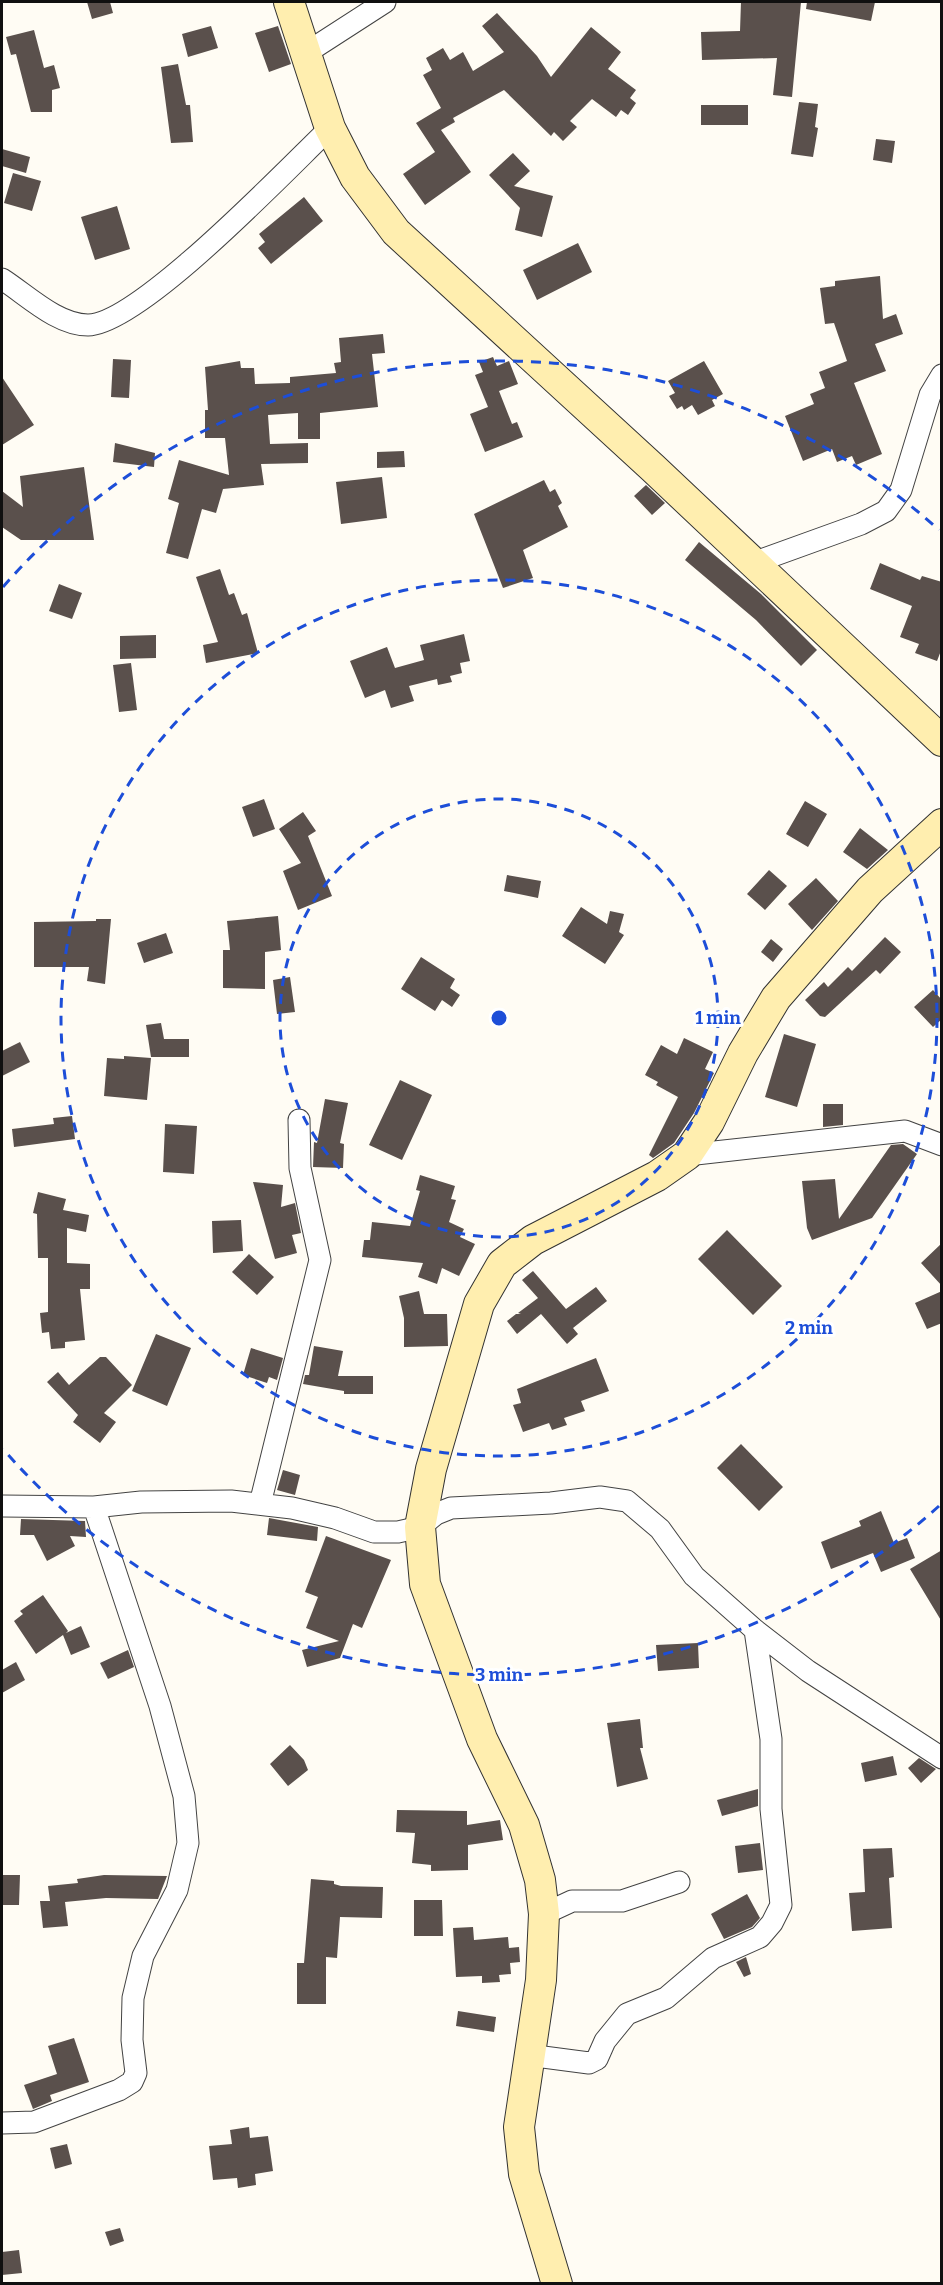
<svg xmlns="http://www.w3.org/2000/svg" width="943" height="2285" viewBox="0 0 943 2285" font-family="Bitter,serif">
	<rect width="100%" height="100%" fill="#fffcf4"/>
	<path fill="#5a504c" d="M87,2H110L113,13L92,19Z
		M741,2H801L792,97L773,95L777,58L702,60L701,32L740,31Z
		M807,2H875L871,21L806,9Z
		M497,13L537,56L551,77L591,27L621,52L608,69L636,90L630,98L636,103L628,115L621,110L616,117L592,99L570,121L577,127L563,141L554,132L551,136L504,90L453,118L455,122L441,130L471,172L425,205L403,174L435,152L416,123L441,108L423,75L432,70L426,58L443,48L450,60L463,52L473,71L504,52L482,26Z
		M211,26L218,48L188,57L182,34Z
		M278,26L291,64L269,72L255,33Z
		M34,30L44,68L54,65L60,88L52,90V112H31L16,54L11,55L6,37Z
		M178,64L186,105H190L193,142L171,143L161,67Z
		M799,102L818,104L815,127L818,128L813,157L791,154Z
		M701,105H748V125H701Z
		M876,139L895,141L892,163L873,160Z
		M2,149L30,157L26,173L2,166Z
		M513,153L530,171L514,186L553,196L542,237L515,230L520,208L489,175Z
		M13,173L41,181L32,211L4,203Z
		M304,197L323,221L271,264L258,248L265,242L259,234Z
		M117,206L130,249L95,260L81,217Z
		M578,243L592,272L537,300L523,270Z
		M880,276L883,319L896,314L903,334L875,344L886,371L854,383L882,454L856,465L852,456L837,462L832,449L803,461L785,416L814,404L810,394L825,388L819,372L847,361L834,323L825,324L820,288L835,286V281Z
		M383,334L385,353L372,354L378,407L320,413V439H298V413L268,415L270,444L308,443V463L261,464L264,485L223,489L216,513L202,509L188,559L166,553L179,503L168,499L179,460L229,475L225,438H205V410H208L205,367L240,361L241,368H254L255,384L290,383V377L336,373L334,363L341,362L339,338Z
		M493,357L497,366L509,361L518,384L499,391L512,424L517,422L523,437L485,452L470,414L488,407L475,375L483,372L479,362Z
		M113,359L131,360L129,398L111,397Z
		M704,361L723,394L712,400L715,406L698,415L692,405L684,410L682,406L677,409L669,396L675,393L668,381Z
		M2,377L34,425L2,445Z
		M115,443L155,453L154,467L113,462Z
		M404,451L405,467L377,468V452Z
		M84,467L94,540H21L2,527V491L23,507L20,476Z
		M382,477L387,518L341,524L336,482Z
		M544,480L550,492L555,489L562,503L558,506L568,527L523,550L533,578L503,588L474,514Z
		M646,485L665,503L652,515L634,496Z
		M699,542L761,594L817,650L801,666L756,620L685,560Z
		M880,563L920,580L922,576L942,582V648L937,661L915,653L919,644L900,637L912,606L870,589Z
		M220,569L229,595L234,593L242,615L247,613L258,653L206,663L203,645L218,642L196,577Z
		M59,584L82,593L72,619L49,611Z
		M464,634L470,661L460,663L462,673L450,676L452,682L438,685L437,679L409,686L414,701L391,708L385,690L365,698L350,661L387,647L395,668L424,660L420,645Z
		M156,635V658L120,659V636Z
		M131,663L137,710L119,712L113,665Z
		M264,799L275,829L253,837L242,807Z
		M805,801L827,814L808,847L786,834Z
		M303,812L316,831L308,836L332,896L298,910L283,871L301,863L279,829Z
		M860,828L888,850L867,869L843,852Z
		M769,870L787,886L765,910L747,894Z
		M507,875L541,881L538,898L504,891Z
		M816,878L838,901L812,930L788,904Z
		M581,907L607,924L610,911L624,914L619,932L624,935L605,964L562,936Z
		M278,916L281,950L265,952V989L223,988V950H230L227,921Z
		M96,919H111L105,984L87,981L89,967H34V922L96,921Z
		M166,933L173,953L144,963L137,943Z
		M885,937L901,952L880,974L876,970L825,1017L820,1016L805,1000L824,982L828,987L848,967L852,971Z
		M771,939L783,949L773,962L761,952Z
		M421,957L455,979L450,988L460,995L452,1007L442,1000L435,1011L401,989Z
		M290,977L295,1012L277,1014L273,980Z
		M933,990L942,1000V1019L933,1027L914,1007Z
		M161,1023L164,1039H189V1057H151L146,1025Z
		M784,1034L816,1044L797,1107L765,1097Z
		M684,1038L713,1052L705,1069L714,1073L694,1113L674,1143L653,1158L649,1155L678,1097L656,1085L658,1082L645,1075L661,1045L677,1054Z
		M20,1042L30,1062L2,1076V1051Z
		M124,1056L151,1058L147,1100L104,1096L107,1058L124,1059Z
		M400,1080L432,1095L402,1160L369,1145Z
		M325,1099L348,1103L340,1143L344,1144L343,1168L313,1167L314,1142L317,1143Z
		M823,1104H843V1125L823,1127Z
		M72,1116L75,1139L14,1147L12,1129L54,1124L53,1118Z
		M165,1124L197,1126L194,1174L163,1172Z
		M903,1144L917,1154L872,1218L812,1240L807,1228L802,1181L835,1179L839,1219L891,1145Z
		M420,1175L455,1186L451,1199L456,1200L449,1222L464,1229L460,1237L475,1244L459,1276L442,1268L437,1284L418,1277L423,1263L362,1257L364,1240H370L372,1222L410,1226L420,1191L416,1190Z
		M253,1182L283,1185L281,1207L295,1203L301,1233L292,1235L297,1253L275,1259Z
		M38,1192L66,1199L63,1210L89,1215L86,1232L67,1228V1263L90,1264V1289H80L85,1340L65,1342V1348L51,1349L49,1332L42,1333L40,1313L48,1312V1258H38L37,1214L33,1213Z
		M241,1220L243,1251L213,1253L212,1221Z
		M727,1230L782,1286L753,1315L698,1259Z
		M942,1243V1286L921,1263Z
		M249,1254L274,1277L257,1295L232,1272Z
		M533,1271L566,1309L596,1287L607,1301L573,1328L578,1334L567,1344L541,1314L517,1334L507,1321L516,1314H521L518,1313L538,1298L522,1280Z
		M419,1291L424,1314H447L448,1346L404,1347V1318L399,1296Z
		M942,1291V1323L927,1329L915,1303Z
		M156,1334L191,1348L167,1406L132,1391Z
		M314,1346L343,1351L338,1376H373V1394H344V1391L303,1384L305,1375H309Z
		M251,1348L283,1358L277,1380L269,1377L267,1383L243,1375Z
		M100,1357H106L132,1385L104,1413L116,1422L100,1443L73,1422L78,1415L47,1382L58,1372L69,1385Z
		M596,1358L609,1391L581,1401L585,1411L564,1418L567,1425L552,1430L549,1423L523,1432L513,1405L521,1403L517,1389Z
		M741,1444L783,1487L759,1511L717,1468Z
		M283,1470L300,1475L295,1495L277,1490Z
		M881,1511L894,1543L907,1538L915,1558L881,1572L873,1553L831,1569L821,1542L861,1526L859,1521Z
		M269,1518L318,1527L317,1541L267,1535Z
		M21,1519L85,1521L86,1537L70,1536L75,1546L47,1561L34,1535H20Z
		M326,1536L391,1560L362,1628L353,1624L340,1658L307,1667L302,1650L339,1641L306,1628L318,1597L305,1592Z
		M942,1550V1622L910,1569Z
		M43,1595L68,1631L66,1633L81,1626L90,1647L71,1655L63,1635L36,1654L14,1621L23,1614L20,1611Z
		M698,1643L699,1668L658,1671L656,1645Z
		M128,1650L134,1667L108,1679L100,1663Z
		M16,1662L25,1680L2,1693V1670Z
		M640,1719L643,1748H640L648,1779L617,1787L607,1723Z
		M290,1745L304,1760L308,1770L288,1786L270,1764Z
		M893,1756L897,1775L865,1782L861,1763Z
		M919,1758L936,1769L921,1783L908,1768Z
		M758,1789V1806L722,1816L717,1800Z
		M397,1810L467,1811V1825L500,1820L503,1840L468,1845V1870L431,1871V1865L412,1863L415,1833L396,1832Z
		M760,1843L763,1870L738,1873L735,1846Z
		M892,1848L894,1877L889,1878L892,1928L852,1931L849,1893L865,1892L863,1849Z
		M2,1875H20L19,1905H2Z
		M104,1875L167,1876L158,1899L106,1898L65,1902L68,1926L43,1928L40,1901H50L48,1886L78,1883L77,1879Z
		M311,1879L334,1881V1884L341,1886L383,1887L382,1918L340,1917L337,1958L326,1957V2004H297V1963H304Z
		M747,1894L760,1918L752,1927L724,1939L711,1914Z
		M414,1900H442L443,1936H414Z
		M473,1927L474,1940L508,1937L509,1948L519,1947L520,1962L510,1963L511,1974L499,1975L500,1982L482,1983V1976L456,1977L453,1928Z
		M746,1957L751,1974L744,1977L736,1962Z
		M458,2011L496,2017L494,2032L456,2026Z
		M74,2038L89,2082L50,2095L52,2101L33,2109L24,2085L57,2074L48,2046Z
		M249,2127L250,2138L268,2136L273,2171L255,2174L256,2185L238,2188L237,2178L213,2180L209,2146L232,2144L230,2130Z
		M67,2144L72,2164L55,2169L50,2148Z
		M120,2228L124,2241L110,2246L105,2232Z
		M19,2250L22,2273L2,2275V2252Z"/>
	<g fill="none" stroke-linecap="round" stroke-linejoin="round">
		<defs>
			<path id="street" d="M306,53L385,2
				M2,279C27,295 57,325 88,325C140,324 287,169 330,128
				M753,563L861,524L886,511L901,490L930,395L942,375
				M687,1155L905,1131L942,1145
				M260,1504L320,1260L300,1168L299,1120
				M2,1506L94,1507L141,1502L231,1501L292,1508L335,1518L374,1532H398L420,1527L436,1514L451,1508L551,1503L600,1497L627,1501L660,1529L694,1576L755,1630L808,1671L942,1758
				M544,1914L572,1901H622L679,1882
				M528,2055L589,2063L597,2059L605,2041L627,2014L666,1998L713,1958L760,1937L772,1923L781,1905L771,1809V1739L755,1630
				M2,2123L34,2122L119,2090L132,2082L136,2073L132,2040L133,1998L143,1956L177,1890L188,1843L184,1796L160,1706L94,1507"/>
			<path id="secondary" d="M289,2L330,128L355,177L396,232L653,468L942,741
				M557,2284L524,2174L519,2127L541,1980L544,1914L540,1880L524,1825L482,1739L425,1584L420,1527L431,1469L479,1304L502,1264L533,1240L657,1176L687,1155L709,1122L743,1053L776,998L870,890L942,824"/>
		</defs>
		<use href="#street" stroke="#434343" stroke-width="23"/>
		<use href="#secondary" stroke="#323232" stroke-width="32"/>
		<use href="#street" stroke="#fff" stroke-width="21"/>
		<use href="#secondary" stroke="#ffeeaf" stroke-width="30"/>
	</g>
	<g fill="none" stroke="#1d4ed8" stroke-width="3" stroke-dasharray="10 8">
		<circle cx="499" cy="1018" r="219"/>
		<circle cx="499" cy="1018" r="438"/>
		<path d="M939 1506A657 657 0 0 1 3 1449M3 587A657 657 0 0 1 939 530"/>
	</g>
	<circle cx="499" cy="1018" r="9" fill="#1d4ed8" stroke="#fff" stroke-width="3"/>
	<g font-size="18" text-anchor="middle" font-weight="bold" fill="#1d4ed8" stroke="#fff" stroke-width="6" stroke-linejoin="round" paint-order="stroke">
		<text x="718" y="1024">1 min</text>
		<text x="809" y="1334">2 min</text>
		<text x="499" y="1681">3 min</text>
	</g>
	<rect width="943" height="2285" fill="none" stroke="#101010" stroke-width="6"/>
</svg>
